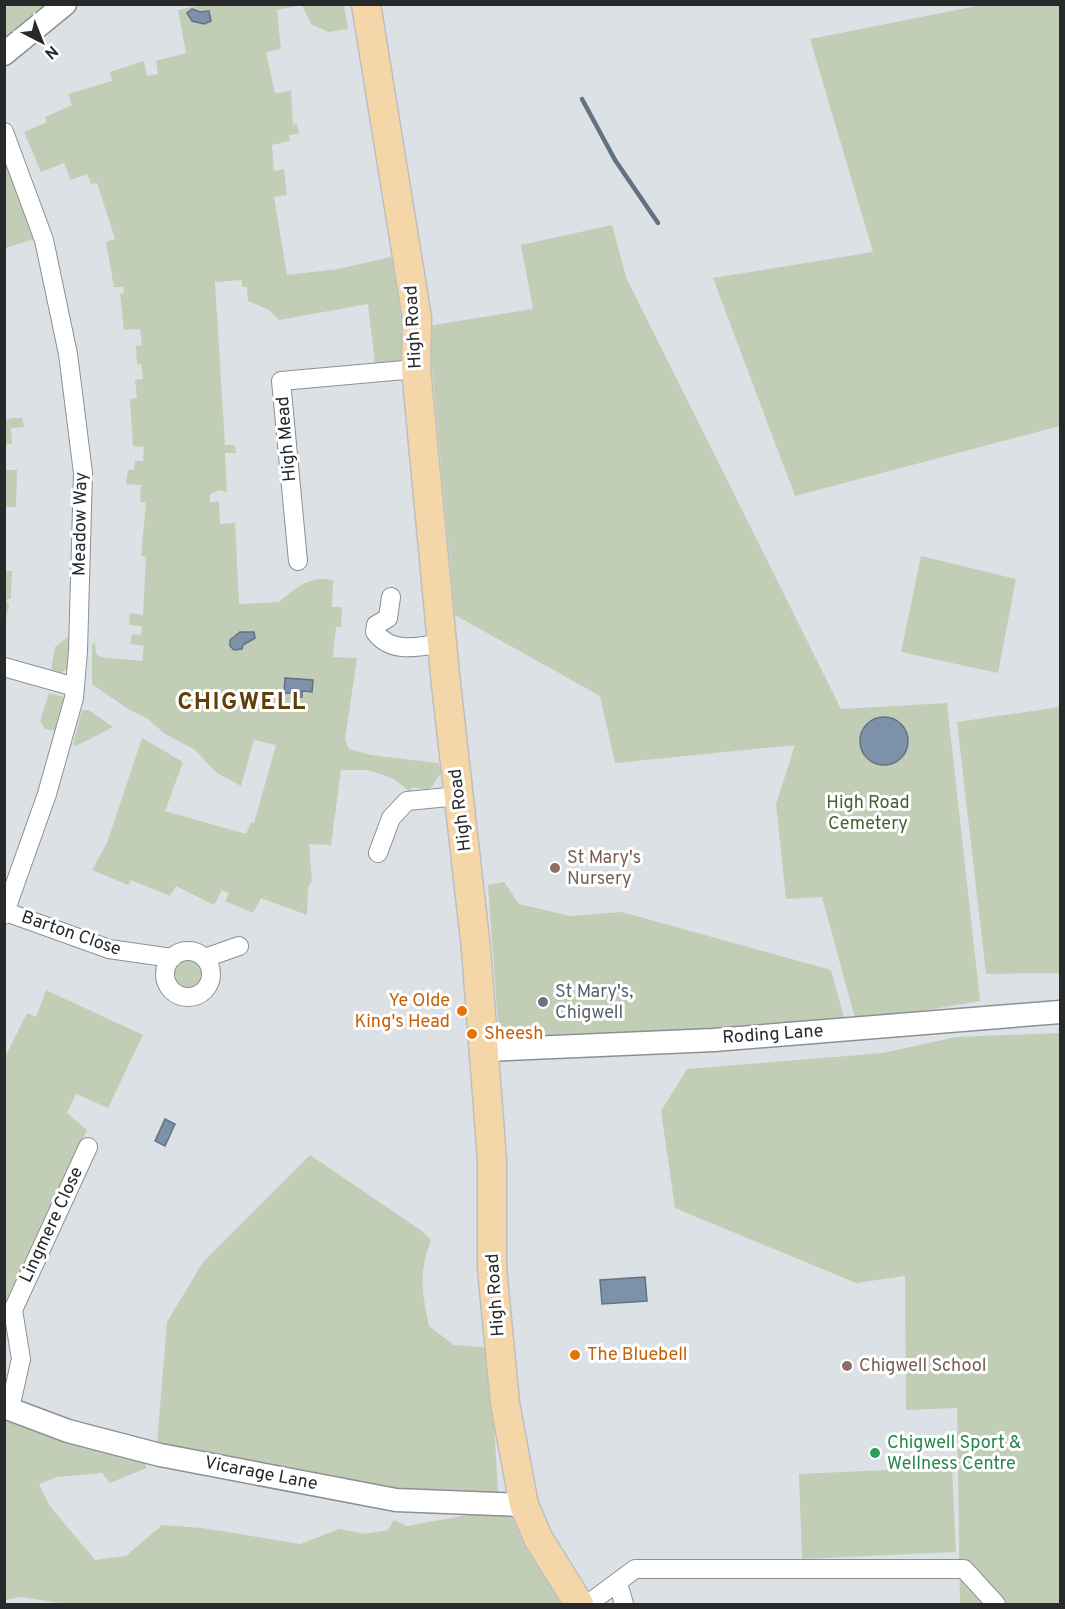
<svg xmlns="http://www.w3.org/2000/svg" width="1065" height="1609" viewBox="0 0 1065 1609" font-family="Overpass,sans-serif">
	<rect width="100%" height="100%" fill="#dce1e6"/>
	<path fill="#c2cdb6" d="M206,4L344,5L348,29L328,32L311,24L302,5L277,10L281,49L266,52L275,93L291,91L293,125L297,124L299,134L289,135L290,141L272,145L274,171L284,169L287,195L274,197L287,275L338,269L395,256L412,369L376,372L368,304L279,320L269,310L248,301L247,287H242V280L215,282L225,445H235L236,453H225L227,492L220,490L210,494V502H219L220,524L235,523L239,604L279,602C296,588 309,575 333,580L332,607H342L341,627H336L333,657L357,658L345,740L349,749L371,755L438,763L442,772C430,785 437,793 412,787L410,792L394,779L368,770H341L331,845L309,844L312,881L308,888L307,915L261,898L253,913L225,901L229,893L222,890L214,905L176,886L170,896L131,880L128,885L92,870L107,843L142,738L183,762L165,811L246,834L251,822L254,823L276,745L254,740L241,786L217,773L194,749L165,734L148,719L128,709L92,684V644L95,643L96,654L101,657L142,661L144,646L130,644L132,634L141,635L142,626L129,625L130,613L143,615L146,557L141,556L146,503L140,502L141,485L126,484L128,470H134L135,461H143L144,447L133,446L130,399L137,398L135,380L143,379L141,364H137L136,346L142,345L140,329L124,330L120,294L124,293L123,287H114L106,242L115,239L97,183L91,184L87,174L71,180L64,163L41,172L24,132L47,122L45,117L72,105L68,94L112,81L110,72L144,61L147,76L158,74L156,61L186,53L178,10Z
		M10,5H51L5,41L4,9Z
		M982,5H1060V426L795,496L713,278L873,252L810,39Z
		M4,158L34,239L5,248H4Z
		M612,225L626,277L841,709L947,703L980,1001L856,1022L822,897L786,899L776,804L795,745L615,763L600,696L455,615L428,326L533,309L521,245Z
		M11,418H22L24,427L11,428L12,444L5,445V421Z
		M5,470H17L16,507H5Z
		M921,556L1016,579L998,673L901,652Z
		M4,571H12L11,598L6,600L9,605L6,620Z
		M71,635V666L61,673L51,671L55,647Z
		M49,693L64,697L68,702L59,732L45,729L40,721Z
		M1060,707V973L986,974L957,722Z
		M82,710H89L113,727L76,746L73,744Z
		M504,882L519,904L570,916L622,912L831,970L846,1025L499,1038L488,885Z
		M174 974a15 15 0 1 1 30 0a15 15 0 1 1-30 0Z
		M46,990L143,1035L108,1108L76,1094L67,1113L87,1130L5,1303V1057L27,1013L36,1017Z
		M1060,1033V1604H960L957,1408L906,1410L905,1276L856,1283L675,1208L661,1111L687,1069L883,1053L956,1037Z
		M310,1155L422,1231L431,1240C418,1275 422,1291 429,1326L454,1345L490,1348L498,1492L402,1494L157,1444L167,1322L203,1262Z
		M5,1417L146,1458V1468L110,1483L102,1473L57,1477L39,1484L49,1505L95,1560L126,1556L162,1525L202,1528L300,1544L339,1529L365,1534L388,1530L394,1520L407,1526L468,1515V1504L524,1505L583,1604H67L21,1597L5,1600Z
		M952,1467L956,1552L802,1559L799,1474Z"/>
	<path fill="#7d92a9" stroke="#637283" stroke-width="1.5" d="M192,9L200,12L209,11L211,21L204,24L192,21L187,13Z
		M240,632H254L255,638L243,645L242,649L234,650L230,646V640Z
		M285,678L313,680L312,692L302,691V697L298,698L294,693H284Z
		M860 741a24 24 0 1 1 48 0a24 24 0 1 1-48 0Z
		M165,1119L175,1124L165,1146L155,1141Z
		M645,1277L647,1301L602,1304L600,1280Z"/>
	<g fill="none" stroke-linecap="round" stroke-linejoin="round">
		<path stroke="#637283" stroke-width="4.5" d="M582,99L615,160L658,223"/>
		<defs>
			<path id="minor" d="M4,132L44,240L68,354L83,473L78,651L74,698L47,794L4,915
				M298,561L281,381L416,369
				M391,597L388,618L376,625L375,632C391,654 418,647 442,643
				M4,667L75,687
				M378,853L391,818L407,801L459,796
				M6,912L109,949L172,958
				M165 974a23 23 0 1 1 46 0a23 23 0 1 1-46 0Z
				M205,958L239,946
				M10,1408L21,1359L13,1310L88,1147
				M618,1583L624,1604
				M588,1604L635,1569H964L996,1604"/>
			<path id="tertiary" d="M4,54L65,4
				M485,1050L714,1040L1060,1012
				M4,1407L68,1431L160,1455L396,1500L524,1505"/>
			<path id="primary" d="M366,4L417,318L416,369L445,675L476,949L492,1160V1268L505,1403L524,1505L538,1538L579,1604"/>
		</defs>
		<use href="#minor" stroke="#8c9095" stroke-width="20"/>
		<use href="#tertiary" stroke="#8c9095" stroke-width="25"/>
		<use href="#primary" stroke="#bebfbf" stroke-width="31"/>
		<use href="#minor" stroke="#fff" stroke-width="18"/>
		<use href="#tertiary" stroke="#fff" stroke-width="22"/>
		<use href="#primary" stroke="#f5d6a8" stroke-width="28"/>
	</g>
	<g fill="#8d6e63" stroke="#fff" stroke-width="2">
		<circle cx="555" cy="868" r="6"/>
		<circle cx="847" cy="1366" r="6"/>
	</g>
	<circle fill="#6b7280" stroke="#fff" stroke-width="2" cx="543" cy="1002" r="6"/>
	<g fill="#e8710a" stroke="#fff" stroke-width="2">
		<circle cx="462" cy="1011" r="6"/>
		<circle cx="472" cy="1034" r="6"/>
		<circle cx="575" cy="1355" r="6"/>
	</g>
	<circle fill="#2e9e5b" stroke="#fff" stroke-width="2" cx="875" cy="1453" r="6"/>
	<g text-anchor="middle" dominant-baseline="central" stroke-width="6" stroke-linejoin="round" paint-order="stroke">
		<g font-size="18" fill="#27292b" stroke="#fff">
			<text transform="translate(414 327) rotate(-93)">High Road</text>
			<text transform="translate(287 439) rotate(-95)">High Mead</text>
			<text transform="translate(81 524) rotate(-89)">Meadow Way</text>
			<text transform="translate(461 810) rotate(-97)">High Road</text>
			<text transform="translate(71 934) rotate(19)">Barton Close</text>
			<text transform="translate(773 1035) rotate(-4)">Roding Lane</text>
			<text transform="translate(52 1225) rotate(-65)">Lingmere Close</text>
			<text transform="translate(496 1295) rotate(-94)">High Road</text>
			<text transform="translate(261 1474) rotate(11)">Vicarage Lane</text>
		</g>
		<g font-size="18" fill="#4b5e31" stroke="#fff">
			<text x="868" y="803">High Road<tspan x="868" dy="21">Cemetery</tspan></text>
		</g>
		<g font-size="18" fill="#785e54" stroke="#fff" text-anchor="start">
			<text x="567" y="858">St Mary's<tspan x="567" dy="21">Nursery</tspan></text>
			<text x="859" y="1366">Chigwell School</text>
		</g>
		<g font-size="18" fill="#5b616d" stroke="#fff" text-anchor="start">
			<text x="555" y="992">St Mary's,<tspan x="555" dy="21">Chigwell</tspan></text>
		</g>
		<g font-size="18" fill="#c56008" stroke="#fff" text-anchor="start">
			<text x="450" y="1001" text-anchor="end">Ye Olde<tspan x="450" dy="21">King's Head</tspan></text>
			<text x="484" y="1034">Sheesh</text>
			<text x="587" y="1355">The Bluebell</text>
		</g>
		<g font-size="18" fill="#27864d" stroke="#fff" text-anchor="start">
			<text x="887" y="1443">Chigwell Sport &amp;<tspan x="887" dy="21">Wellness Centre</tspan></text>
		</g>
		<g font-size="24" font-weight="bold" letter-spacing="1.5" fill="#623f0a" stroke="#fff">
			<text x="242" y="703">CHIGWELL</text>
		</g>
	</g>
	<rect width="1065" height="1609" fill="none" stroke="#27292b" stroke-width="12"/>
	<g transform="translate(42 42) rotate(138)" stroke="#ffffff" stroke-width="4.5" paint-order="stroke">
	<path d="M0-4.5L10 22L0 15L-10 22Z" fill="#27292b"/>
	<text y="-9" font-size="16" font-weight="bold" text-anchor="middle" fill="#27292b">N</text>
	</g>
</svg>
